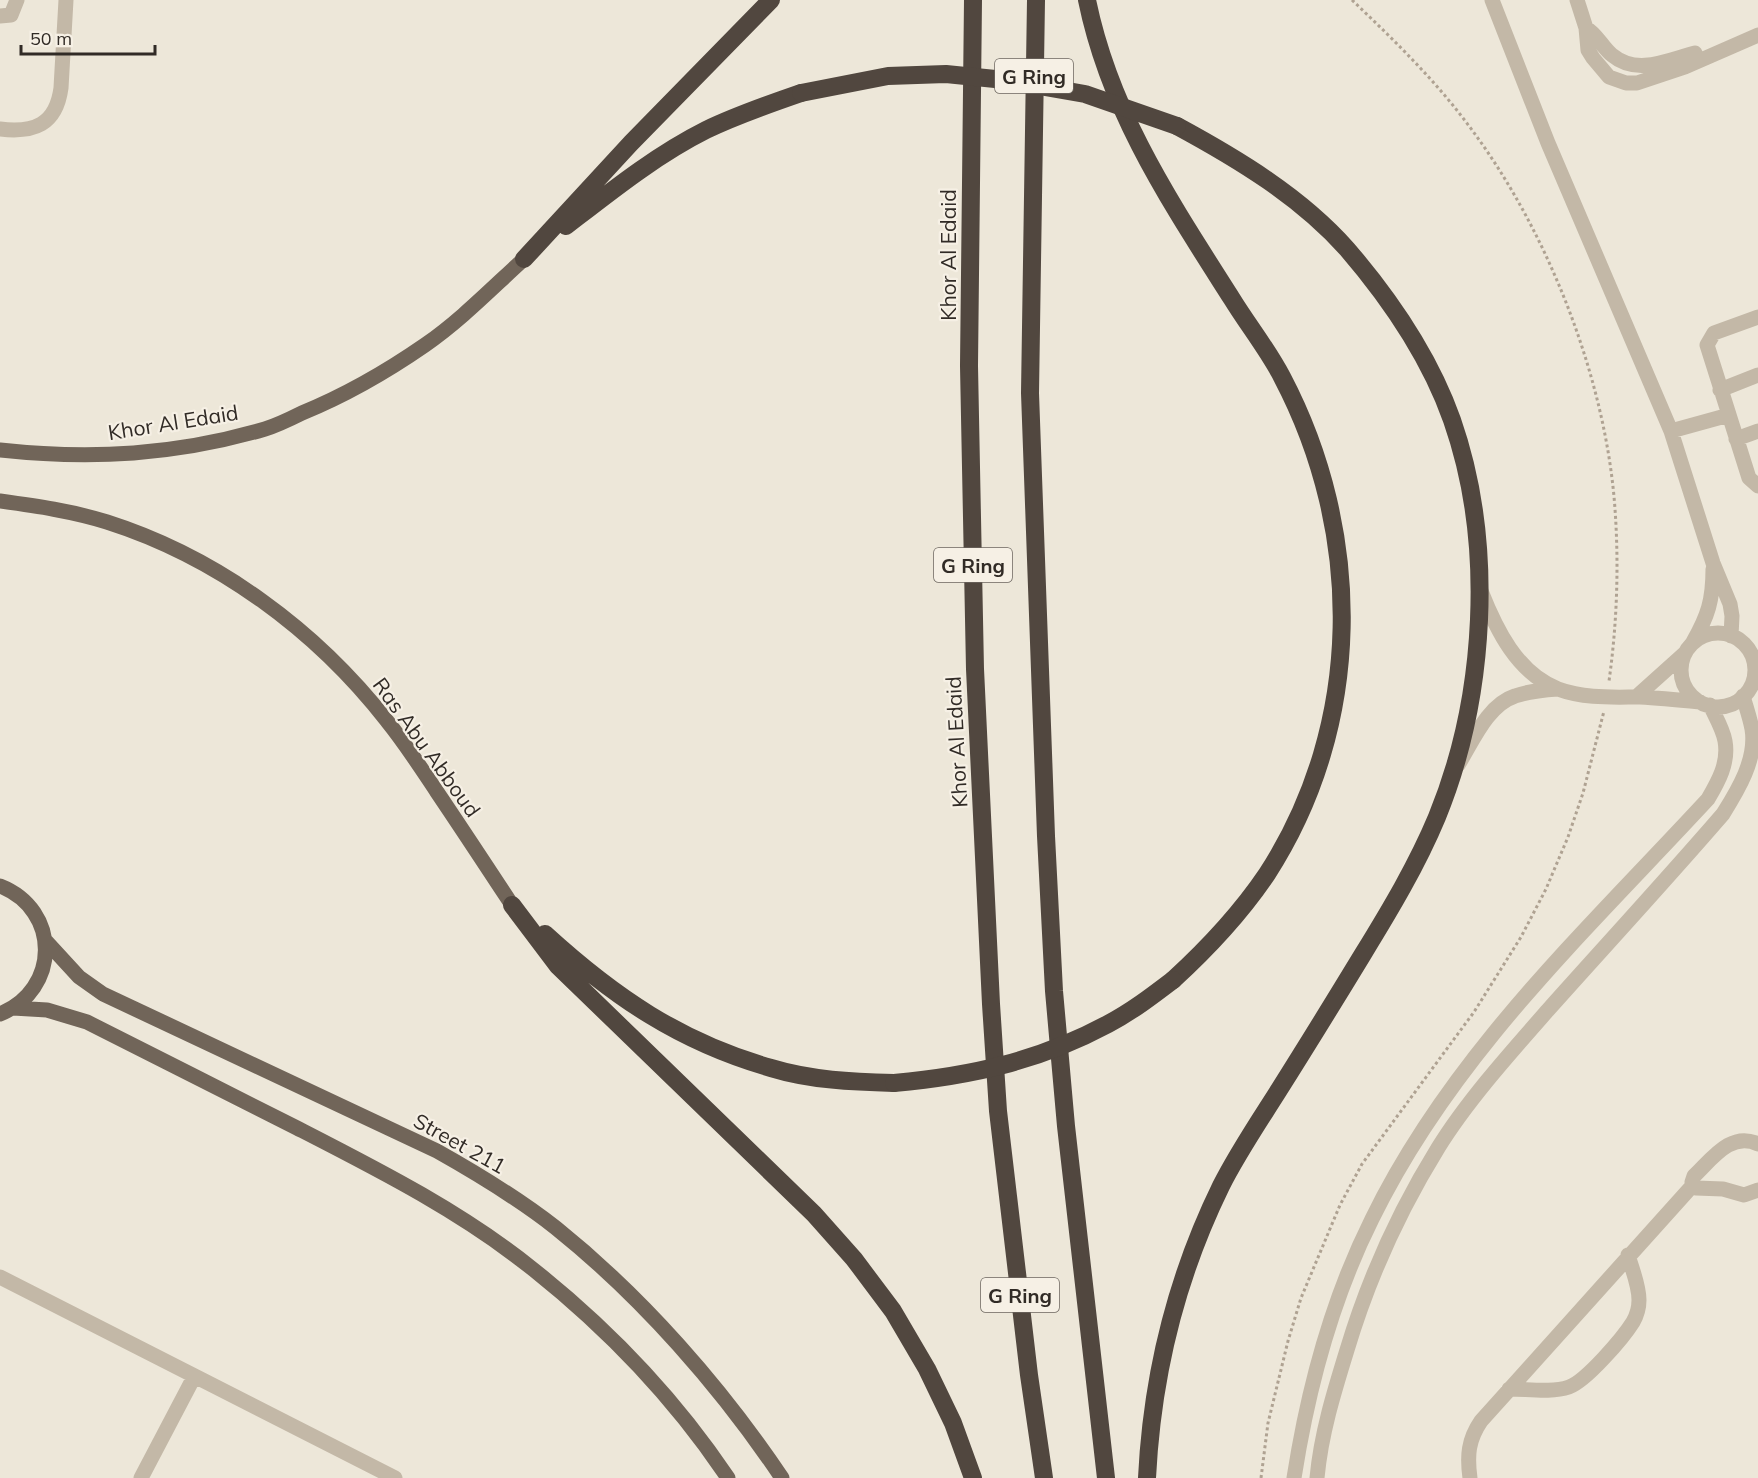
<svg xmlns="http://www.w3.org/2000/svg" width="1758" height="1478" viewBox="0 0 1758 1478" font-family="Mulish,sans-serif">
	<rect width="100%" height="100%" fill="#ede7d9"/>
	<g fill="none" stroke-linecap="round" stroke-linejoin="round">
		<path stroke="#afa292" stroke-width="3" stroke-dasharray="3 3" stroke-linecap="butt" d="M1352,0C1395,41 1437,82 1472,130C1549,234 1606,380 1615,509C1619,566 1617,624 1609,681
			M1261,1478L1268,1423L1288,1341L1301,1298L1340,1205L1362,1164L1474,1012L1521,937L1546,889L1568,837L1583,793L1604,711"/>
		<path stroke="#c3b8a7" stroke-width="15" d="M1492,0L1548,143L1671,431L1713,563L1730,604L1732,616L1731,636
			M1577,0L1586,28L1588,50L1593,58L1609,77L1626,83H1637L1685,67L1758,35
			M0,16L11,15L17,0
			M1586,28C1597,34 1602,47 1612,55C1637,76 1668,60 1695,53
			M0,129C34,133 56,125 61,88L66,0
			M1758,317L1714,333L1707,345L1749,478L1758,486
			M1720,390L1758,375
			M1671,431L1729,415
			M1736,439L1758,431
			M1481,591C1496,629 1517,673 1558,689C1585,699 1613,697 1640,697C1660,698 1680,700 1700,702
			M1681 670a37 37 0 1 1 74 0a37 37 0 1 1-74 0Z
			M1693,642C1708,616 1713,600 1713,569
			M1636,697L1685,653
			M1458,765C1472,743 1487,705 1515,696C1529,691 1543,690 1558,689
			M1758,1144C1731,1131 1712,1159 1694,1176L1692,1182L1696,1188L1723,1189L1744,1195L1758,1190
			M0,1277L395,1478
			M1509,1389C1528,1389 1551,1393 1569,1387C1586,1381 1623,1338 1633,1322C1637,1315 1639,1308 1639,1300C1639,1285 1632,1269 1628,1255
			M141,1478L194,1377
			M1294,1478C1308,1388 1331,1301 1372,1219C1452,1055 1586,931 1708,799C1718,782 1729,763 1725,741C1723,729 1715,716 1710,705
			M1317,1478C1321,1434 1334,1392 1347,1350C1368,1280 1399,1211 1438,1148C1467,1101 1511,1052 1548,1010C1606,945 1666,880 1723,814C1738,790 1757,759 1752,729C1750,718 1746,707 1743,696
			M1470,1478C1467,1456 1468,1440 1481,1421L1693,1185"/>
		<path stroke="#716559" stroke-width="15" d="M0,450C92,460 176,455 265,429C278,425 290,419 302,413C346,395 386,372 425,345C461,320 492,288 524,259
			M0,501C36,506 72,511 107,522C217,557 316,630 387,721C405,743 421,768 437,792C462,829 487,867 512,905
			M0,886C61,910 60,990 0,1014
			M45,940L79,977L103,994L437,1151C478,1174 519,1199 556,1228C642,1297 721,1387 782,1478
			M13,1008L47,1010L87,1022C157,1057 227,1093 297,1128C379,1170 462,1212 534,1270C608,1329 675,1399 728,1478"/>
		<path stroke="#51473f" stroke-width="18" d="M973,0L969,366L975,669L991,1004L998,1111L1029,1375L1044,1478
			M1036,0L1030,393L1046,836L1054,991L1066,1126L1106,1478
			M1087,0C1110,113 1171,203 1232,299C1248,325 1268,350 1282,377C1364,533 1364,724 1267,874C1240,914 1208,948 1173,980
			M566,226C610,192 656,155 706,130C737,115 769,104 801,93
			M524,259L631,143L771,0
			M512,905L558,966L814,1214L854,1259L893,1311L927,1369L953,1423L973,1478
			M545,934C614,997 680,1042 771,1068C810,1080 853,1082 894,1083
			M1147,1478C1152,1376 1176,1278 1221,1186C1237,1154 1258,1123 1277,1093C1306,1047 1335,1000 1363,954C1390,910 1417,865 1437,817C1486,697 1495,543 1452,420C1430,358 1390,299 1347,249C1301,197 1238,159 1177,126"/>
		<path stroke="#51473f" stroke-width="18" d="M801,93L888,76L946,74L1005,80L1085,94L1177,126
			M894,1083C971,1076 1039,1061 1108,1024C1131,1012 1152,996 1173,980"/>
	</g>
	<g text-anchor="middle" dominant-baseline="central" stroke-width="4.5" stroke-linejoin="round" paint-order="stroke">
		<g fill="#f6f0e5" stroke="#6c665f" stroke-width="1.5">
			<rect x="995" y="59" width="78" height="34" rx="4.5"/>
			<rect x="934" y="548" width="78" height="34" rx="4.5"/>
			<rect x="981" y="1278" width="78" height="34" rx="4.5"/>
		</g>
		<g font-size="20" font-weight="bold" fill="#312b26">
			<text x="1034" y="76">G Ring</text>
			<text x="973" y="565">G Ring</text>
			<text x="1020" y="1295">G Ring</text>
		</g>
		<g font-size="21" fill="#312b26" stroke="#f6f0e5">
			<text transform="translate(948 255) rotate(-90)">Khor Al Edaid</text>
			<text transform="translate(173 422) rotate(-9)">Khor Al Edaid</text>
			<text transform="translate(956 742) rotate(-93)">Khor Al Edaid</text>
			<text transform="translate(427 747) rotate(54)">Ras Abu Abboud</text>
			<text transform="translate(460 1143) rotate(29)">Street 211</text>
		</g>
	</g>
	<path d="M21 45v9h134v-9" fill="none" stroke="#312b26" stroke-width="3"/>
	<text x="30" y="45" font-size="18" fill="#312b26" stroke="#f6f0e5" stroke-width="4.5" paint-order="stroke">50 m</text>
</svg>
